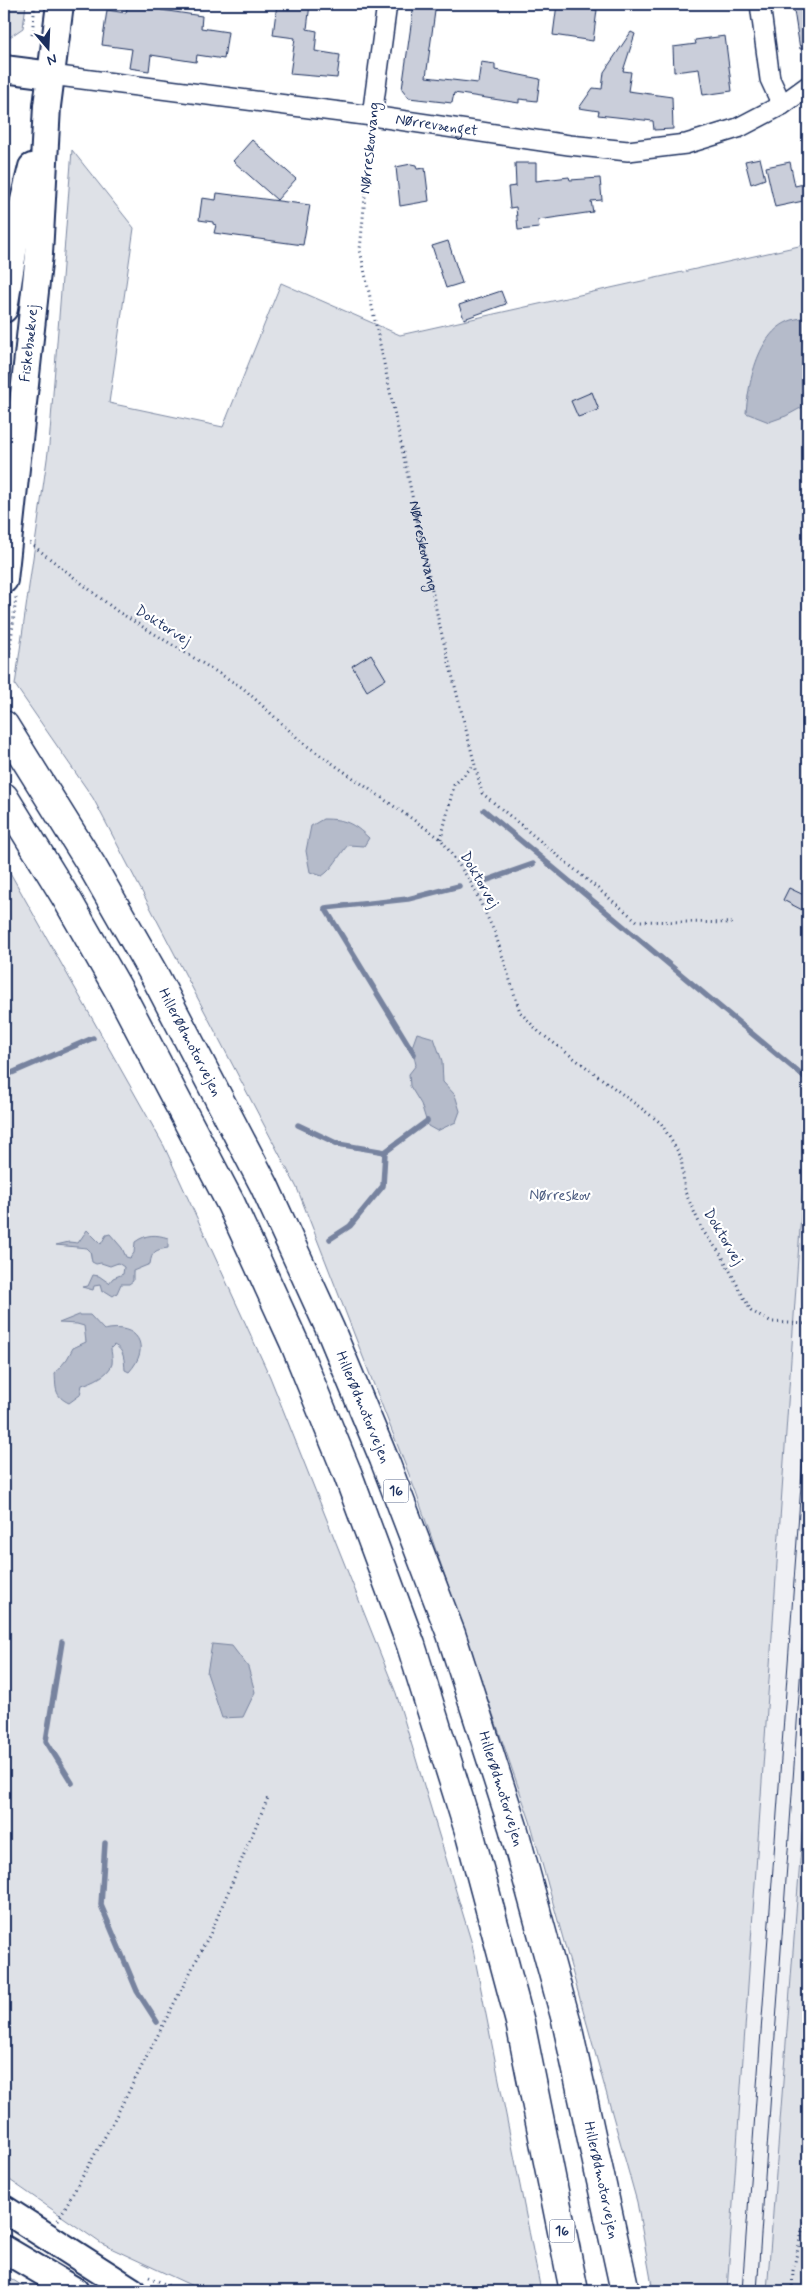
<svg xmlns="http://www.w3.org/2000/svg" width="812" height="2295" viewBox="0 0 812 2295" font-family="Mynerve,sans-serif">
	<rect width="100%" height="100%" fill="#fff"/>
	<filter id="ink" filterUnits="userSpaceOnUse"><feTurbulence type="fractalNoise" baseFrequency=".02" numOctaves="2"/><feDisplacementMap in="SourceGraphic" scale="10" xChannelSelector="R" yChannelSelector="G"/><feConvolveMatrix kernelMatrix="1 2 1 2 8 2 1 2 1" color-interpolation-filters="sRGB"/></filter>
	<g filter="url(#ink)">
		<path fill="#eff0f4" d="M808,1112V1756L767,2291H727Z"/>
		<path fill="#dee1e7" stroke="#7c88a2" d="M4,4H26L23,28L4,41Z
			M4,90L7,91L8,145L4,171Z
			M72,150L134,228L109,403L223,427L281,283L400,335L808,244V1112L727,2291H653L637,2202L530,1821L415,1490L297,1188L93,798L15,685L49,445Z
			M8,869L164,1146L270,1377L396,1693L472,1944L541,2291H210L199,2289L102,2244L4,2176V870Z
			M808,1756V2291H767Z
			M4,2274L30,2291H4Z"/>
		<path fill="#b5bbca" stroke="#77839f" d="M808,318V404L786,416L769,422L746,413C749,377 761,316 808,318Z
			M323,819C345,819 353,823 369,838L364,846L348,845C339,855 333,869 322,876L310,872L306,851L311,826Z
			M417,1033L434,1038L442,1061L443,1082L455,1095L460,1111L456,1122L437,1131L428,1126L421,1104L410,1086L409,1074L416,1065L412,1047Z
			M87,1230L101,1244L106,1235L110,1234L122,1248L126,1257L130,1258L134,1253L135,1242C146,1234 156,1234 168,1238V1248C155,1250 152,1251 150,1264L133,1271V1281L129,1284H121L117,1293L113,1296L105,1291L102,1292L100,1285L94,1286L93,1290L82,1287L88,1286L93,1275L99,1276L109,1283L113,1278L123,1274L124,1267L118,1263L110,1266L101,1263L96,1264L92,1262L90,1251L87,1248L56,1245L69,1242L78,1243Z
			M79,1315H90L104,1330C138,1322 152,1347 129,1372L125,1370C124,1361 125,1350 114,1345L111,1348C111,1352 113,1359 112,1364C109,1375 92,1382 82,1385L80,1395L69,1403C54,1396 56,1388 55,1373L67,1359L73,1348L86,1342L84,1326L77,1324L59,1323Z
			M212,1644L232,1646L248,1667L255,1692L243,1717L222,1718L207,1673Z"/>
		<g fill="none" stroke-linecap="round" stroke-linejoin="round">
			<path stroke="#77839f" stroke-width="5.5" d="M484,810L804,1077
				M482,882L533,864
				M414,1054L325,908L408,899L459,886
				M4,1074L7,1075L93,1038
				M298,1125L338,1144L385,1152L427,1121
				M330,1239L350,1226L383,1186L385,1152
				M62,1642L46,1741L72,1783
				M105,1843L101,1905L137,1991L157,2022"/>
		</g>
		<path fill="#caceda" stroke="#1b2f5e" d="M128,4H155L154,7L161,8V10L202,16L201,28L228,32L224,59L197,55L196,62L151,55L149,71L129,68L132,49L102,45L107,10L126,13Z
			M277,4H310L307,29L317,31L315,51L340,55L337,78L290,74L295,38L273,35Z
			M414,4H436L426,77L478,83L481,62L495,64V70L540,79L537,101L519,99V103L454,93L452,103L409,98L402,89Z
			M557,4L597,10L593,41L553,35Z
			M793,4H808V49H800Z
			M631,32L635,34L623,71L631,72L628,91L672,97L673,129L654,130L653,121L598,115L599,111L579,108L593,88L602,89L604,72Z
			M725,36L732,91L703,95L699,69L674,72L673,47L696,44L695,40Z
			M252,140L296,179L277,200L233,161Z
			M760,158L765,179L751,184L745,161Z
			M790,162L795,186L808,183V200L775,207L766,167Z
			M515,163H536V181L569,177L570,180L600,178L602,200L591,201L593,212L538,220L539,228L518,230L516,207L510,208L508,187L516,186Z
			M411,164L416,165L417,169L425,168L429,201L400,206L396,167Z
			M217,193L310,205L303,245L214,233L216,225L213,224V222L199,220L202,198L216,200Z
			M448,241L462,283L446,288L432,246Z
			M501,291L506,304L464,319L459,305Z
			M592,392L599,410L578,417L571,401Z
			M371,654L386,679L367,691L352,666Z
			M789,888L808,897V913L783,900Z"/>
		<g fill="none" stroke-linecap="round" stroke-linejoin="round">
			<defs>
				<g id="street">
					<path d="M760,4L770,79L782,105"/>
					<path id="s2" d="M51,75L372,116L569,145L628,151L686,144L738,128L782,105L808,86"/>
					<path d="M372,116L387,4"/>
				</g>
				<g id="secondary">
					<path d="M4,69L51,75"/>
					<path d="M4,309L16,233L32,167"/>
					<path id="s3" d="M4,580L39,254L47,106L60,4"/>
					<path d="M4,2209L132,2291"/>
					<path d="M4,2249L75,2291"/>
				</g>
				<g id="highway">
					<path id="s4" d="M4,725L92,866L156,978L264,1185L330,1329L384,1459L451,1634L513,1827L566,2020L625,2291"/>
					<path d="M4,797L68,901L121,994L231,1204L294,1342L348,1475L411,1645L469,1831L520,2022L574,2291"/>
				</g>
			</defs>
			<use href="#street" stroke="#1b2f5e" stroke-width="22"/>
			<use href="#secondary" stroke="#1b2f5e" stroke-width="30"/>
			<use href="#highway" stroke="#1b2f5e" stroke-width="31"/>
			<g stroke="#1b2f5e" stroke-width="3" stroke-dasharray="1 4" stroke-linecap="butt">
				<path d="M32,35L35,4"/>
				<path id="s1" d="M371,132L360,250L439,623L482,793L637,921L733,923"/>
				<path d="M30,543L117,611L243,688L303,743L441,839L470,881L495,933L520,1012L539,1032L661,1123L681,1157L685,1192L703,1231L722,1256L751,1311L772,1322L808,1324"/>
				<path d="M4,703L16,597"/>
				<path d="M441,839L454,785L474,765"/>
				<path d="M58,2220L112,2124L212,1930L269,1795"/>
				<path d="M149,2277L181,2291"/>
				<path d="M792,2291L793,2271L806,2212L808,2210"/>
			</g>
			<use href="#street" stroke="#fff" stroke-width="19"/>
			<use href="#secondary" stroke="#fff" stroke-width="26"/>
			<use href="#highway" stroke="#fff" stroke-width="28"/>
			<path stroke="#1b2f5e" stroke-width="1" d="M742,2291L808,1390
				M757,2291L808,1567"/>
		</g>
	</g>
	<g text-anchor="middle" dominant-baseline="central" stroke-width="4.5" stroke-linejoin="round" paint-order="stroke">
		<g fill="#fff" stroke="#5f6d8e" stroke-width="1">
			<rect x="383.5" y="1479.5" width="25" height="23" rx="4"/>
			<rect x="549.5" y="2219.5" width="25" height="23" rx="4"/>
		</g>
		<g font-size="14" font-weight="bold" fill="#1b2f5e">
			<text x="396" y="1491">16</text>
			<text x="562" y="2231">16</text>
		</g>
		<g font-size="15" fill="#1b2f5e" stroke="#fff">
			<text stroke="none"><textPath href="#s2" startOffset="389">Nørrevænget</textPath></text>
			<text transform="translate(370 148) rotate(-84)">Nørreskovvang</text>
			<text stroke="none"><textPath href="#s3" startOffset="238">Fiskebækvej</textPath></text>
			<text stroke="none"><textPath href="#s1" startOffset="421">Nørreskovvang</textPath></text>
			<text transform="translate(163 626) rotate(32)">Doktorvej</text>
			<text transform="translate(479 880) rotate(60)">Doktorvej</text>
			<text stroke="none"><textPath href="#s4" startOffset="368">Hillerødmotorvejen</textPath></text>
			<text transform="translate(723 1237) rotate(59)">Doktorvej</text>
			<text stroke="none"><textPath href="#s4" startOffset="772">Hillerødmotorvejen</textPath></text>
			<text stroke="none"><textPath href="#s4" startOffset="1178">Hillerødmotorvejen</textPath></text>
			<text stroke="none"><textPath href="#s4" startOffset="1582">Hillerødmotorvejen</textPath></text>
		</g>
		<g font-size="15" fill="#4c5c80" stroke="#fff">
			<text x="560" y="1196">Nørreskov</text>
		</g>
	</g>
	<rect width="812" height="2295" fill="none" stroke="#fff" stroke-width="20"/>
	<rect x="10" y="10" width="792" height="2275" fill="none" stroke="#1b2f5e" stroke-width="2" filter="url(#ink)"/>
	<g transform="translate(48 48) rotate(161)" stroke="#ffffff" stroke-width="4" paint-order="stroke">
	<path d="M0-4L9 19L0 12L-9 19Z" fill="#1b2f5e"/>
	<text y="-8" font-size="14" font-weight="bold" text-anchor="middle" fill="#1b2f5e">N</text>
	</g>
</svg>
